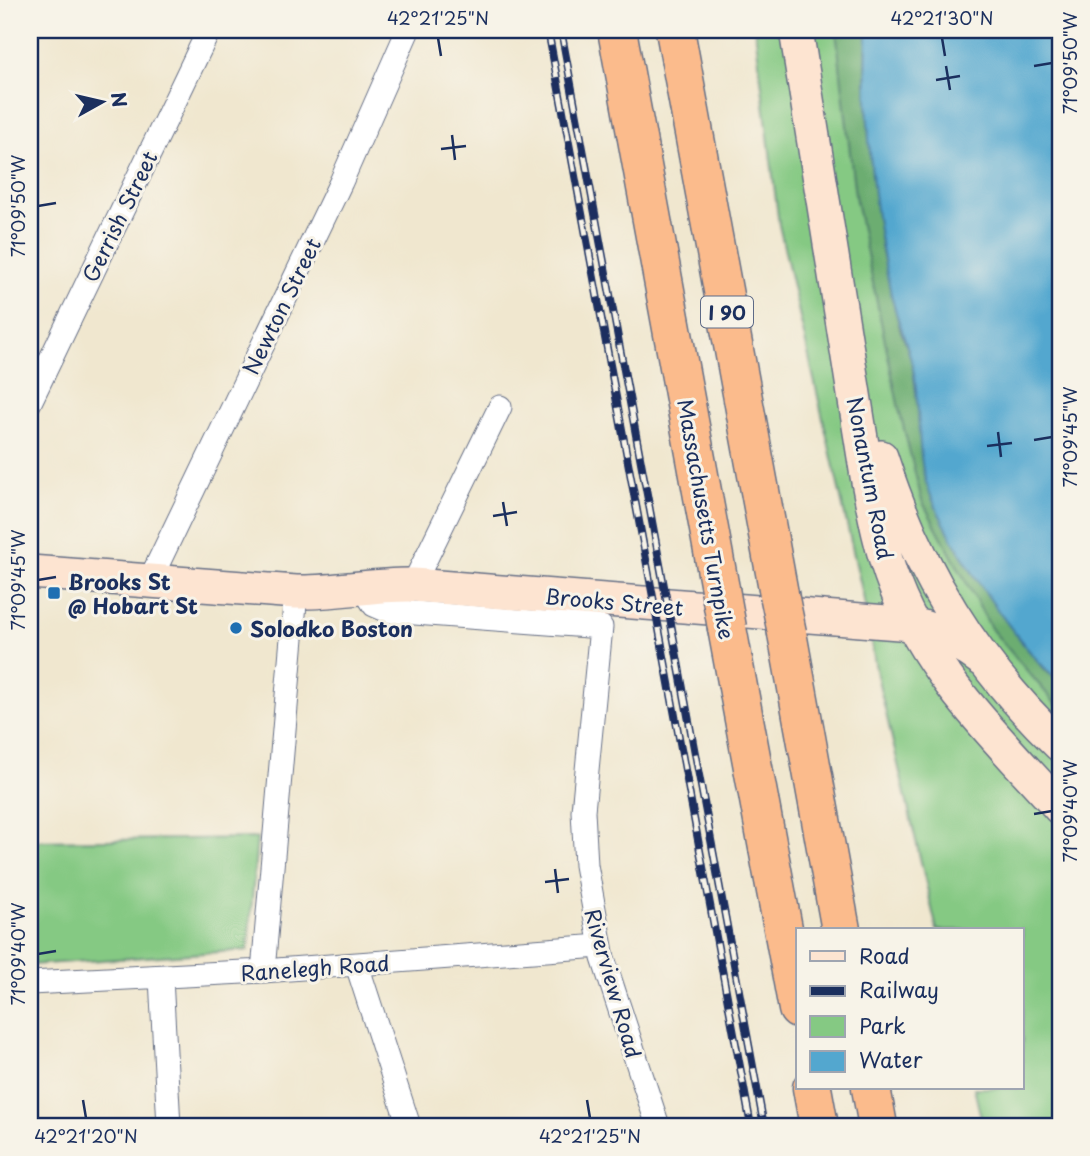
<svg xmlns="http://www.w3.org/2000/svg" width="1090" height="1156" viewBox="0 0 1090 1156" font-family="'Playpen Sans',sans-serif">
	<rect width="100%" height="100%" fill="#f7f3e8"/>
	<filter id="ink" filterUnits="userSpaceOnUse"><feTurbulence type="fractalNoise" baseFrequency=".0143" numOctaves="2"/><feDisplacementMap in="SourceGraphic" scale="14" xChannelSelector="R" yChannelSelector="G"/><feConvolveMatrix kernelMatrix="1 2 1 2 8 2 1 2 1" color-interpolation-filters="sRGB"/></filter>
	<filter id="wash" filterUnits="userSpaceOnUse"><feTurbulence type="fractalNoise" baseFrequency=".00686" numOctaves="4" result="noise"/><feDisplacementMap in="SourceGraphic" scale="28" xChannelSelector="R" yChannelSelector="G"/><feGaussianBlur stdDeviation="1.57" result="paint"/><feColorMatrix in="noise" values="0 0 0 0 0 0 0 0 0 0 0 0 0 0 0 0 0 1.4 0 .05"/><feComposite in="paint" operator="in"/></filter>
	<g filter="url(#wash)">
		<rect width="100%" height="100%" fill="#f0e7cf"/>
		<path fill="#85c983" stroke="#507c70" stroke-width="2" d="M755,30H867C866,89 869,147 877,206L956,544L1002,616L1024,644L1046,671L1060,682V1126H983L974,1088H1022V930H937L877,675L863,595L779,225Z
			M257,838L248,950L30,965V841Z"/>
		<path fill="#6cad71" stroke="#446e68" stroke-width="2" d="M836,30H867L866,84L871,161L882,252L900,329L912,361L919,416L956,544L1002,616L1024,644L1046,671L1060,682V709L992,630L922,501L899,409L855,196Z"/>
		<path fill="#53a7cf" stroke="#376b96" stroke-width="2" d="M867,30H1060V682C1019,651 936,526 924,475C916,439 921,401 912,365C907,341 896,318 891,294C872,211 864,114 867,30Z"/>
	</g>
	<g filter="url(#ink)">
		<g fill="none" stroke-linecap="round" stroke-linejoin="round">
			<defs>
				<path id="street" d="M30,402L209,30
					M150,580L341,182L408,30
					M413,585L500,407
					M364,589L374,605L388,611L601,627L583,811L586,865L603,958L658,1126
					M357,965L409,1126
					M263,971L296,592
					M161,978L169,1126
					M30,983L263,971L600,946"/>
				<path id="secondary" d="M796,30L867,476C874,513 881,551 895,586C929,674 998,739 1060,808
					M881,457C917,569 974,663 1060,745
					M30,572L296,592C336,593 374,584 413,585L912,624C939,630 959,643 981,659"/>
				<path id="highway" d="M617,30L720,589
					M675,30L779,594
					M727,628L798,1009
					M787,633L841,930
					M812,1088L819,1126
					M871,1088L878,1126"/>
			</defs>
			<use href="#street" stroke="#666f86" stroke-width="25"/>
			<use href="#secondary" stroke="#666f86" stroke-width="36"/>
			<use href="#highway" stroke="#666f86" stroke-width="41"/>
			<use href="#street" stroke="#fff" stroke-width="23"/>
			<use href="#secondary" stroke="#fde4d1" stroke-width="33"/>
			<use href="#highway" stroke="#fbbb8c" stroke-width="38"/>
			<defs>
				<path id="rail" d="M548,30L751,1126
					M561,30L764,1126"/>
			</defs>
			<use href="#rail" stroke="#1b2f5e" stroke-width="8"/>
			<use href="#rail" stroke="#f7f3e8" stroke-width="5" stroke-dasharray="16" stroke-linecap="butt"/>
			<defs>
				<path id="highway-bridge" d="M720,589L727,628
					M779,594L787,633"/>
			</defs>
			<use href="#highway-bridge" stroke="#666f86" stroke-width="41" stroke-linecap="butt"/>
			<use href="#highway-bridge" stroke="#fbbb8c" stroke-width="38"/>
		</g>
	</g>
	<path fill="none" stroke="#1b2f5e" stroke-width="2.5" d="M438,38L441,56M942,38L945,56M946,66L950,90M1034,66L1052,63M936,80L960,76M452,135L455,160M441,149L466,146M38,206L56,203M998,432L1001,457M1034,440L1052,437M987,446L1012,443M503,502L507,526M493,516L517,512M38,580L56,577M1034,814L1052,811M555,869L558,893M545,882L569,879M38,954L56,951M83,1100L86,1118M587,1100L590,1118"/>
	<g fill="#1f6fb2" stroke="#f7f3e8" stroke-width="2.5">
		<rect x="47" y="586" width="14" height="14" rx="3.5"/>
		<circle cx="236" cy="628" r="7"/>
	</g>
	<g text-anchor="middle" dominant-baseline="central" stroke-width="6" stroke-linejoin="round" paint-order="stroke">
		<rect fill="#f7f3e8" stroke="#5d6a87" stroke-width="2" x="701" y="296.5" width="52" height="31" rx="5"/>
		<g font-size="19" font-weight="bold" fill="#1b2f5e">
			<text x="727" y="312">I 90</text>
		</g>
		<g font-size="21" fill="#1b2f5e" stroke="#f7f3e8">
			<text transform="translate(119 216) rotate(-64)">Gerrish Street</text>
			<text transform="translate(281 306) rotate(-64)">Newton Street</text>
			<text transform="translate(871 478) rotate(79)">Nonantum Road</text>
			<text transform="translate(707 519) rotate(80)">Massachusetts Turnpike</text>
			<text transform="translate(614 601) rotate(5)">Brooks Street</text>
			<text transform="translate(315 967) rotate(-4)">Ranelegh Road</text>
			<text transform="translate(614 983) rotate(74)">Riverview Road</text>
		</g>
		<g font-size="21" font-weight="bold" fill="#1b2f5e" stroke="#f7f3e8" text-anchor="start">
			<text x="68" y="581">Brooks St<tspan x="68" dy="24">@ Hobart St</tspan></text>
			<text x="250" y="628">Solodko Boston</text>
		</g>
	</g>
	<rect width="1090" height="1156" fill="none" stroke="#f7f3e8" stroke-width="77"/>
	<rect x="796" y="928" width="228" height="161" fill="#f7f3e8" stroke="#9fa5b1" stroke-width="2"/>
	<rect x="810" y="951" width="35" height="10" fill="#fde4d1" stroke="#9fa5b1" stroke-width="2"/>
	<text x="859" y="964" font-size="21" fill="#1b2f5e">Road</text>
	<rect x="810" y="986" width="35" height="10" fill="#1b2f5e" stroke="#9fa5b1" stroke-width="2"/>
	<text x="859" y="998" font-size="21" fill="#1b2f5e">Railway</text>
	<rect x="810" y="1016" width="35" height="21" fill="#85c983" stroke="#9fa5b1" stroke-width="2"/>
	<text x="859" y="1034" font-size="21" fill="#1b2f5e">Park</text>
	<rect x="810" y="1051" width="35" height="21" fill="#53a7cf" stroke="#9fa5b1" stroke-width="2"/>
	<text x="859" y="1068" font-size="21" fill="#1b2f5e">Water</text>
	<g transform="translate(102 102) rotate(82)" stroke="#f7f3e8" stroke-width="5" paint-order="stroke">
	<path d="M0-5L12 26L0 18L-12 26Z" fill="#1b2f5e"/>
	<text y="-10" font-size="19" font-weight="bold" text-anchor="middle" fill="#1b2f5e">N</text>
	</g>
	<rect x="38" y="38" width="1014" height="1080" fill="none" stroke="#1b2f5e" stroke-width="2.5"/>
	<g font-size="18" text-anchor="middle" fill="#1b2f5e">
		<text x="438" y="25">42°21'25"N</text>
		<text x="942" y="25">42°21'30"N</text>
		<text transform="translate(1071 63) rotate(-90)" y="6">71°09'50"W</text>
		<text transform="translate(19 206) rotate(-90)" y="6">71°09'50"W</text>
		<text transform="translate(1071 437) rotate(-90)" y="6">71°09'45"W</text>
		<text transform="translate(19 580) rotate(-90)" y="6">71°09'45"W</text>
		<text transform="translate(1071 811) rotate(-90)" y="6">71°09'40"W</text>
		<text transform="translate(19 954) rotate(-90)" y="6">71°09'40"W</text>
		<text x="86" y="1143">42°21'20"N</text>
		<text x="590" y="1143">42°21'25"N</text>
	</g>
</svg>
